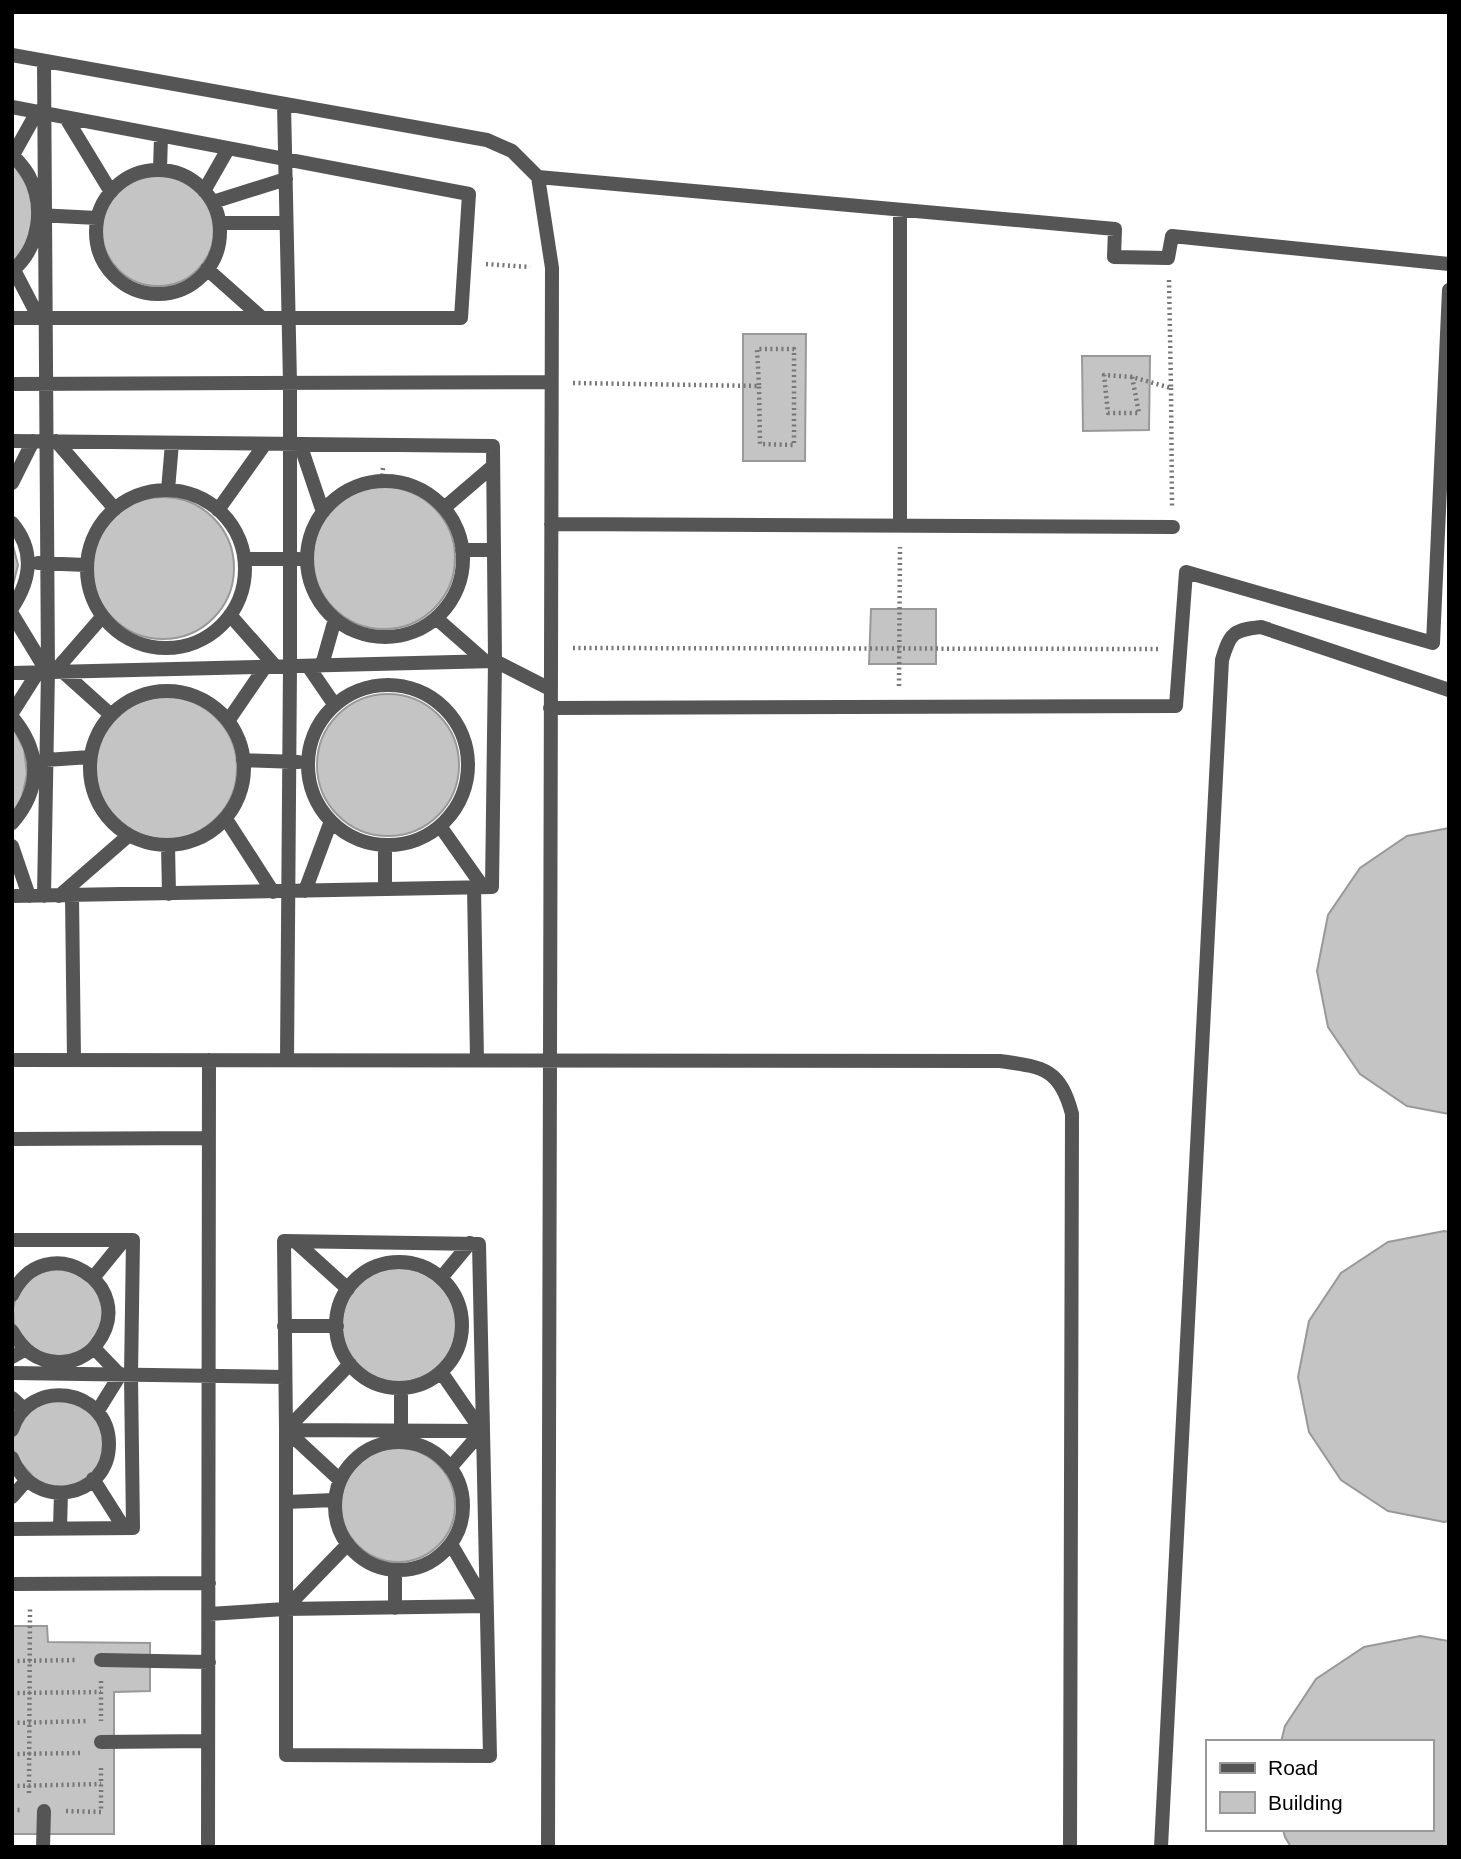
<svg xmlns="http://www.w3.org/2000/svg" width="1461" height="1859" viewBox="0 0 1461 1859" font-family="Arial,sans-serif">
	<rect width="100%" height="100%" fill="#fff"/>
	<path fill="#c4c4c4" stroke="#999" stroke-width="2" d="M12,162L31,191L34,216L29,240L12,264Z
		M102 230a56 56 0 1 1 112 0a56 56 0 1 1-112 0Z
		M743,334H806L805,461H743Z
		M1082,356H1150L1149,430L1083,431Z
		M313 558a71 71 0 1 1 142 0a71 71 0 1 1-142 0Z
		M92 568a71 71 0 1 1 142 0a71 71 0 1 1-142 0Z
		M12,542L18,565L12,589Z
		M871,609H936V664H869Z
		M317 765a71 71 0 1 1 142 0a71 71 0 1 1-142 0Z
		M95 768a71 71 0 1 1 142 0a71 71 0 1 1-142 0Z
		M12,726L24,749L27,774L22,797L12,814Z
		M1449,828V1114L1407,1106L1360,1074L1328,1027L1317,971L1328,915L1360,868L1407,836Z
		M1444,1231L1449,1232V1521L1444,1522L1388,1511L1341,1480L1309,1432L1298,1377L1309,1321L1341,1273L1388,1242Z
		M342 1325a57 57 0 1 1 114 0a57 57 0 1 1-114 0Z
		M69,1268L95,1285L105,1315L94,1342L69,1357L41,1355L19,1337L14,1323L13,1309L16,1295L37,1272Z
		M68,1399L95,1416L102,1430L104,1446L101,1462L93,1474L69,1488L41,1486L14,1455L12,1441L16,1427L37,1403Z
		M341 1505a57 57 0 1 1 114 0a57 57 0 1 1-114 0Z
		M12,1626H47L48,1642L150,1643V1691L114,1692V1834H12Z
		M1420,1636L1449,1641V1847H1291L1285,1837L1283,1829H1431V1742H1281L1285,1726L1316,1679L1364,1647Z"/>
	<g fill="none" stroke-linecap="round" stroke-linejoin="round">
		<path stroke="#777" stroke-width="4.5" stroke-dasharray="2 3.5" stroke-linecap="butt" d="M486,264L530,267
			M1132,377L1139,413H1108L1104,375L1132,377L1171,388L1169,280
			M573,383L759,386L757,349H794V445L760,444L759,386
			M1171,388L1172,506
			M382,481L383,467
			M573,648L1159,649
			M899,686L900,547
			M12,1661L78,1660
			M101,1681V1721
			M12,1693L101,1692
			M12,1723L89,1721
			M12,1754L81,1753
			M12,1786L101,1784
			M29,1793L30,1606
			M12,1810H22
			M66,1811L101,1812V1765"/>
		<path stroke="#555" stroke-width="14" d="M1161,1847L1222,660C1230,633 1233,630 1261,627L1449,690"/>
		<path stroke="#555" stroke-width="14" d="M12,55L487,140L512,151L538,177L552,268L548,1847
			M44,61L48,671L44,896
			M284,104L290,383V666L287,1060
			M12,107L469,194L461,318H12
			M66,118L111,192
			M12,154C18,161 25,168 29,176C45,206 40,248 12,271
			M13,155L37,112
			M96 232a62 62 0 1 1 124 0a62 62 0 1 1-124 0Z
			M160,170L161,136
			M538,177L1115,229L1114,257L1168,258L1172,236L1449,264
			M204,191L228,149
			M213,202L286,179
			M38,215L97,218
			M220,223H286
			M207,269L262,318
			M14,270L39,318
			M12,384L551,382
			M12,441L493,446L495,661L492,887L12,896
			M56,441L115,509
			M300,444L323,512
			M307 559a78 78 0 1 1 156 0a78 78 0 1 1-156 0Z
			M12,483L33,441
			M87 569a79 79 0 1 1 158 0a79 79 0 1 1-158 0Z
			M168,490L172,443
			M444,508L493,466
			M218,510L265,444
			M12,523C35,550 31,580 12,608
			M551,524L1173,527
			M900,525V210
			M462,550H494
			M245,559H299
			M38,563L86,565
			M12,614L46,670
			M230,615L275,666
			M436,618L485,661
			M322,665L335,619
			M308,666L334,704
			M55,671L102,617
			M62,671L111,715
			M12,673L495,661L550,689
			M308 765a80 80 0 1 1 160 0a80 80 0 1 1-160 0Z
			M90 768a77 77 0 1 1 154 0a77 77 0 1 1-154 0Z
			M550,708L1176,706L1186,572L1433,643L1449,290
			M12,713L38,672
			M12,717C41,751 42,789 12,823
			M228,721L265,667
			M46,760L90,757
			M243,760L298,762
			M226,819L273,892
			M440,826L483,887
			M168,845L169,894
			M12,846L29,896
			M474,887L477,1060
			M385,889V846
			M305,891L331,821
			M59,896L128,836
			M72,896L74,1060
			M12,1060L1000,1061C1043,1067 1060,1068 1072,1114L1070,1847
			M12,1139L209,1138
			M12,1240H133L131,1376L133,1528L12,1529
			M284,1241L479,1244L490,1756L286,1755V1430Z
			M296,1242L348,1289
			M336 1325a63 63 0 1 1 126 0a63 63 0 1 1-126 0Z
			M93,1278L124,1240
			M441,1278L470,1243
			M12,1295C44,1225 143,1285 96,1345C88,1356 72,1363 58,1362C36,1361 23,1350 12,1331
			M284,1326H337
			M94,1348L120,1375L97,1412
			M12,1357L26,1349
			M441,1372L481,1430
			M12,1373L284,1377
			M12,1398L24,1409
			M12,1430C29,1376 109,1388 109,1444C109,1499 33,1512 12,1458
			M286,1430L482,1431
			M286,1430L350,1364
			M286,1430L340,1480
			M401,1439V1388
			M335 1506a64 64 0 1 1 128 0a64 64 0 1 1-128 0Z
			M450,1468L482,1431
			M93,1479L124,1528
			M12,1497L26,1481
			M286,1502L334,1500
			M60,1528L61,1493
			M451,1544L486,1604
			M12,1584L209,1583
			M395,1608V1570
			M285,1609L348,1544
			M209,1614L285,1609L487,1606
			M101,1660L209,1662
			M101,1742L208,1741
			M43,1847L44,1811
			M208,1847L209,1060"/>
	</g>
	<rect width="1461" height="1859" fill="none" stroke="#000000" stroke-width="28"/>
	<rect x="1206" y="1740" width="228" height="91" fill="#ffffff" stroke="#999999" stroke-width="2"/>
	<rect x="1220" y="1763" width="35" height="10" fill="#555555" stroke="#999999" stroke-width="2"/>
	<text x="1268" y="1775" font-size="21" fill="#000000">Road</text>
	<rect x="1220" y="1792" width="35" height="21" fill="#c4c4c4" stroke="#999999" stroke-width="2"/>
	<text x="1268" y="1810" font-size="21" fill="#000000">Building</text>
</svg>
